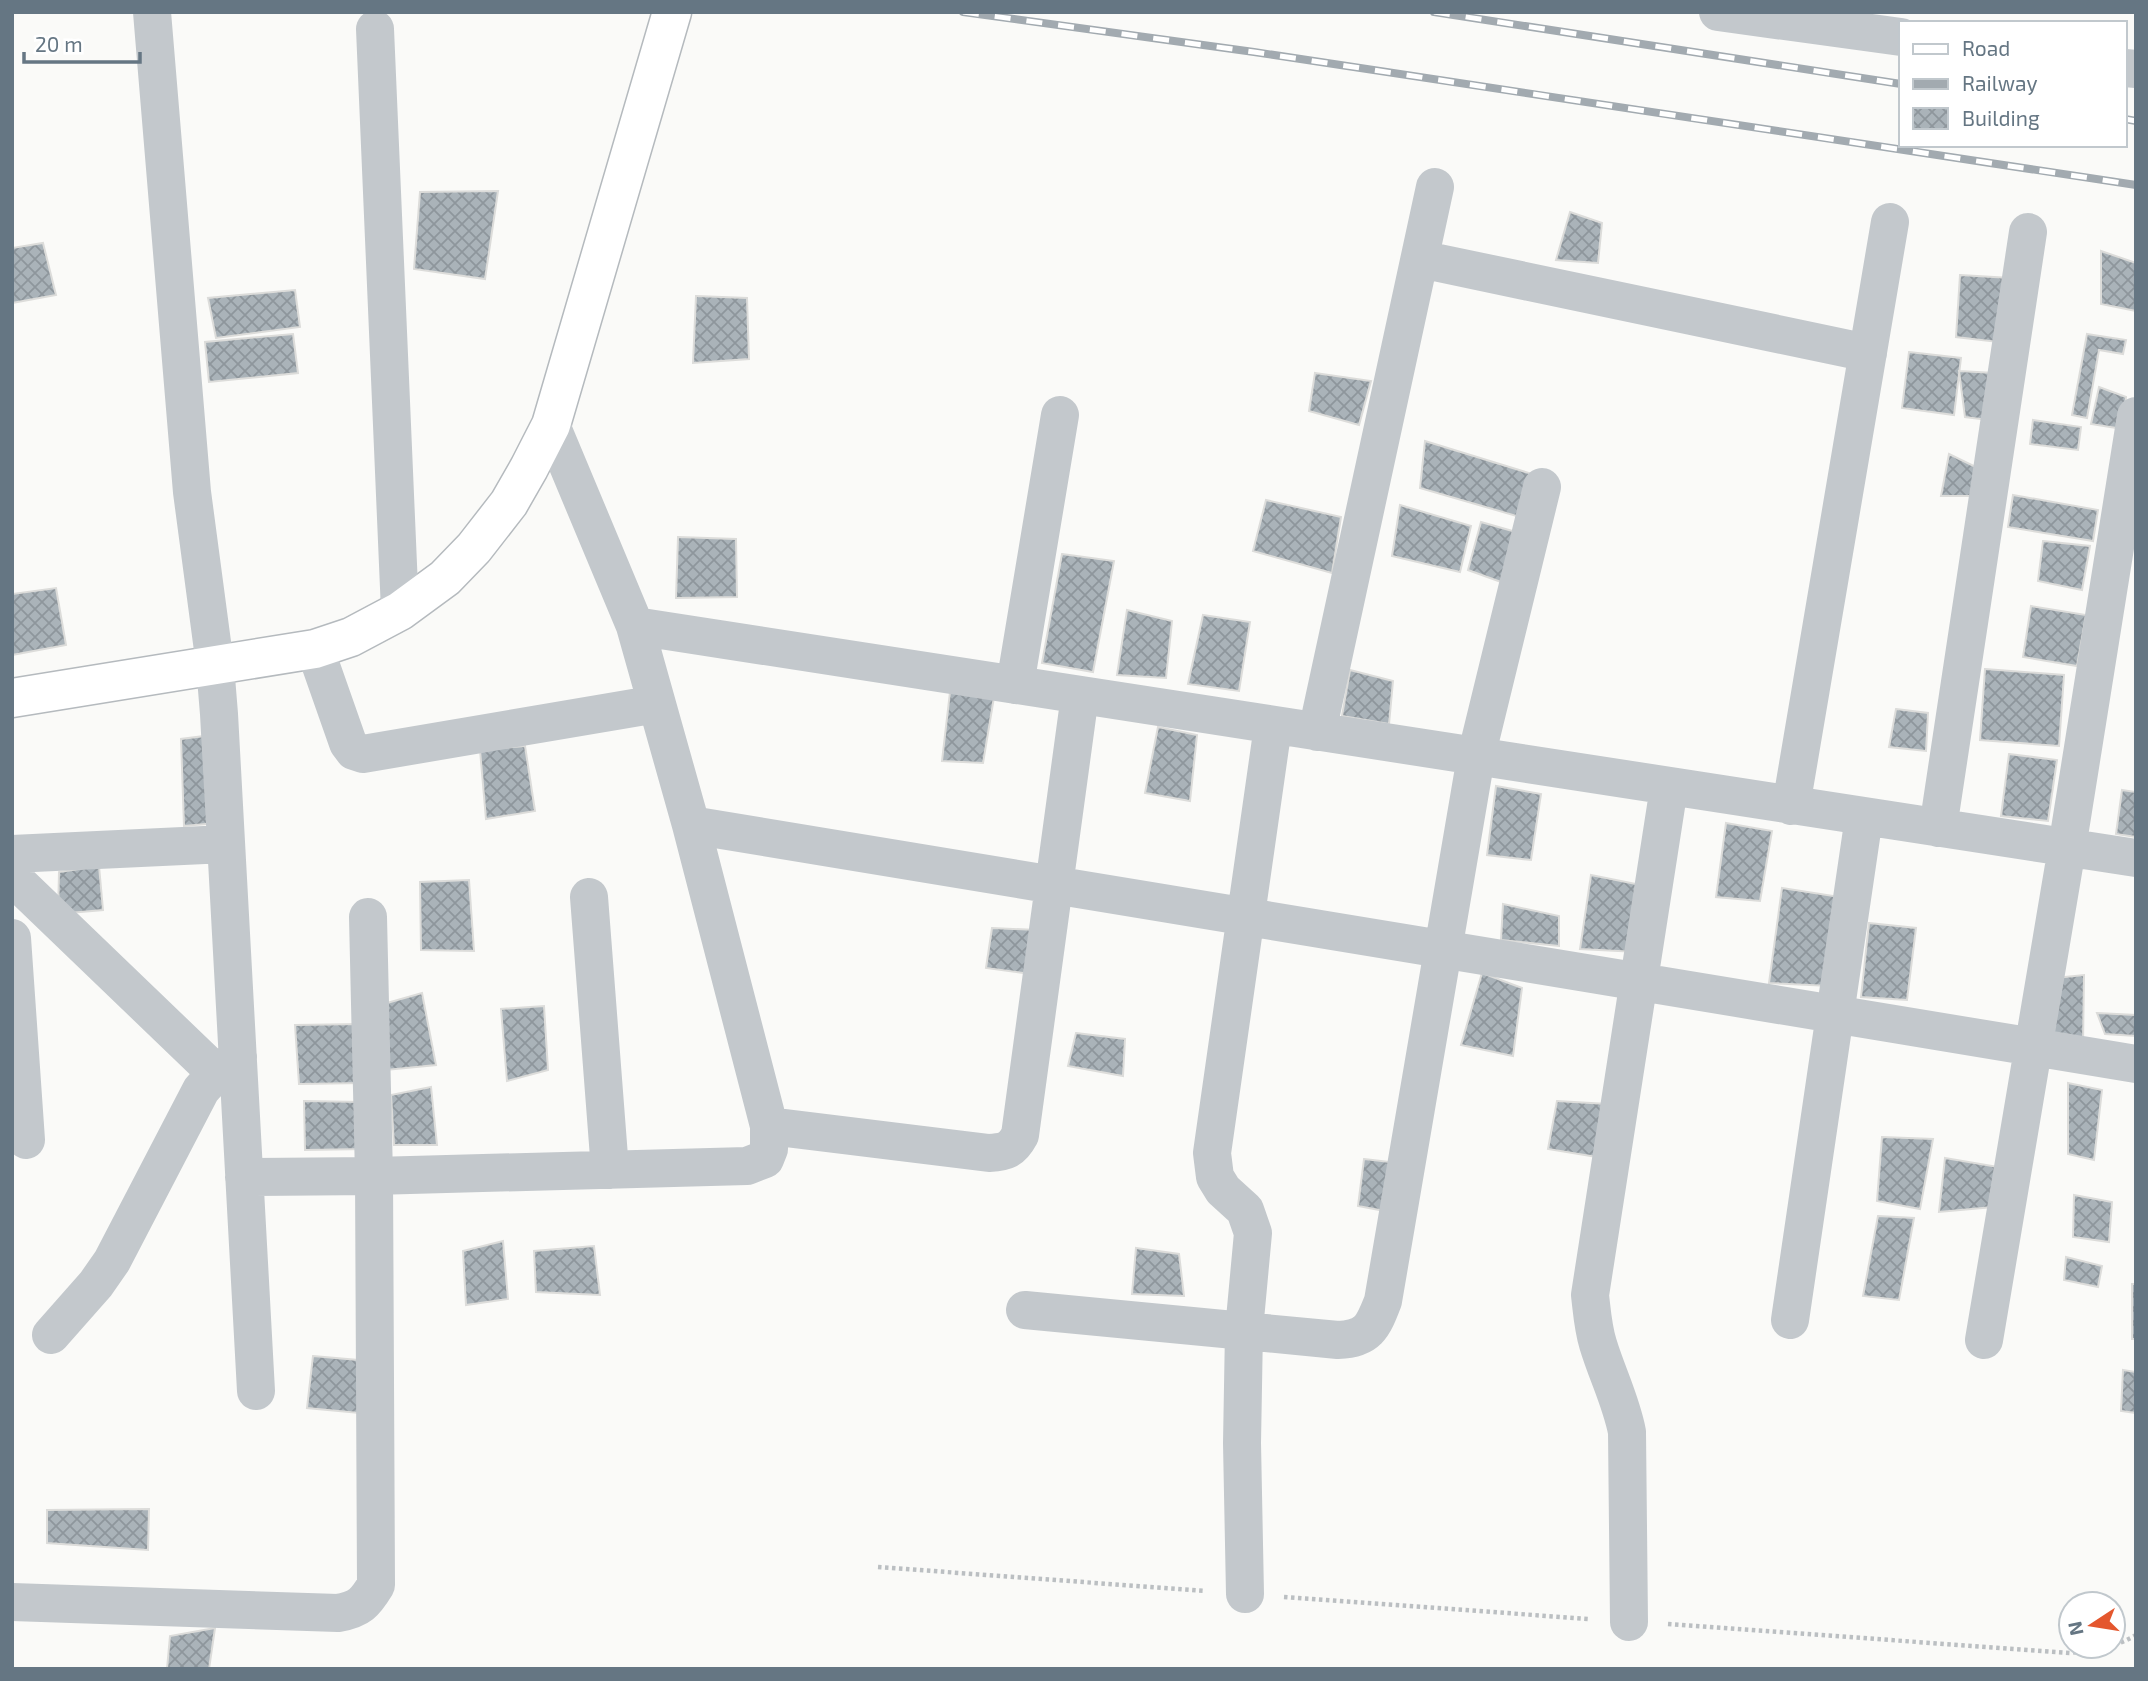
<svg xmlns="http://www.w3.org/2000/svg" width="2148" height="1681" viewBox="0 0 2148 1681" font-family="'Exo 2',sans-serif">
	<defs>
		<pattern id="building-cross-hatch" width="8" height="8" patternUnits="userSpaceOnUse" patternTransform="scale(1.75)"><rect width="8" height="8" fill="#aab3b9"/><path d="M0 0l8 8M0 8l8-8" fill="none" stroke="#8e969c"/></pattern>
	</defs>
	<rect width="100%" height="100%" fill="#fafaf8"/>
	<path fill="url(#building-cross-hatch)" stroke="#dcdcda" stroke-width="2" d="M498,191L485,279L414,269L420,192Z
		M1570,212L1602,223L1598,263L1556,260Z
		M43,243L56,295L12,303V248Z
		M2101,251L2136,263V311L2101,304Z
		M1960,275L2010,278L1998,342L1956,337Z
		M295,290L300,327L216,338L208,298Z
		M696,296L747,298L749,359L693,363Z
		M293,334L298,373L209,382L205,342Z
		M2087,334L2126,340L2123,354L2099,350L2087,418L2072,415Z
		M1909,352L1961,358L1954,415L1902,408Z
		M1959,371L1994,373L1988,420L1965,417Z
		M1315,373L1371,381L1359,425L1309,411Z
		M2099,387L2126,397L2123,429L2091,424Z
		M2033,420L2081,427L2078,450L2030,444Z
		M1425,441L1532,474L1527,519L1420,488Z
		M1949,454L1982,470L1972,496H1941Z
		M2013,495L2098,510L2093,541L2008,527Z
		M1266,500L1341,517L1332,573L1253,551Z
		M1400,505L1471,526L1460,572L1392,556Z
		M1481,522L1530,536L1512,586L1468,570Z
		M678,537L736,539L737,597L676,598Z
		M2043,541L2090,546L2082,590L2038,581Z
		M1062,554L1114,561L1093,672L1042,663Z
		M56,588L66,645L12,655V594Z
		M2031,606L2086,615L2077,666L2023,657Z
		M1127,610L1172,621L1166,678L1117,675Z
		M1203,615L1250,622L1239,691L1188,684Z
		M1985,669L2064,675L2059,746L1980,740Z
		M1350,670L1393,681L1389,724L1342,716Z
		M950,692L994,697L983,763L942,761Z
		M1896,709L1928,713L1926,751L1889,747Z
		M1158,727L1197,735L1190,801L1145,793Z
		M213,735L217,823L184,826L181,739Z
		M525,746L535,811L486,819L480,750Z
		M2009,754L2057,760L2048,821L2001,816Z
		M1496,786L1541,794L1531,860L1487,855Z
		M2122,790L2136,792V837L2116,834Z
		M1726,823L1772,831L1760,901L1716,897Z
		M99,866L103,910L58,914L59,872Z
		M1591,875L1646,886L1637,952L1580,949Z
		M469,880L474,951L421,950L420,882Z
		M1782,888L1840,897L1830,986L1769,983Z
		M1503,904L1559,916V946L1501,940Z
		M1869,923L1916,928L1907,1000L1861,997Z
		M992,928L1037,930L1030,974L986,968Z
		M1482,973L1522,988L1513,1056L1461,1045Z
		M2084,975L2083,1044L2050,1037L2055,978Z
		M422,993L436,1065L386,1070L380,1005Z
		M544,1006L548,1070L507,1081L501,1009Z
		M2097,1013L2136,1015V1036L2105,1034Z
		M361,1024L363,1083L299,1084L295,1025Z
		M1076,1033L1125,1039L1123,1076L1068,1066Z
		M2068,1083L2102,1090L2094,1160L2068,1154Z
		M431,1087L437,1145H394L391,1095Z
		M304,1101L363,1102L365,1149L305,1150Z
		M1557,1101L1607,1104L1603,1158L1548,1149Z
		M1882,1137L1933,1139L1920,1209L1877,1201Z
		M1945,1158L2004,1168L1993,1207L1939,1212Z
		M1364,1159L1399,1163L1390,1212L1358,1206Z
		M2074,1195L2112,1202L2109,1242L2073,1237Z
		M1878,1216L1914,1218L1899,1300L1863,1296Z
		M503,1241L508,1299L466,1305L463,1251Z
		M594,1246L600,1295L536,1292L534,1251Z
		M1136,1248L1179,1254L1184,1296L1132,1294Z
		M2066,1257L2102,1266L2098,1287L2064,1280Z
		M2132,1284H2136V1339H2132Z
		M313,1356L358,1360L359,1413L307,1408Z
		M2123,1370L2136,1372V1413L2121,1411Z
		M149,1509L148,1550L47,1543V1510Z
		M215,1628L209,1669H167L170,1636Z"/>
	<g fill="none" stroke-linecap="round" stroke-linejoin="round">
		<defs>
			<path id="major" d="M12,698L315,649L351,637L400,611L445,578L474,548L509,503L529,468L551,425L672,12"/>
		</defs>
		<use href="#major" stroke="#b5babe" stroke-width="41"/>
		<path stroke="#bbbfc2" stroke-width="4.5" stroke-dasharray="3.5 3.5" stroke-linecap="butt" d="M878,1567L1205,1591
			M1284,1597L1589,1619
			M1668,1624L2070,1653C2094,1650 2114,1648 2136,1635"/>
		<path stroke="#c3c8cc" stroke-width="38" d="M152,12L192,492L215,665L219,714L256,1391
			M1718,12L1901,37
			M375,29L400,611
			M2125,68L2136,69
			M1420,259L1868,353
			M635,626L2136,858
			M315,649L348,743L354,751L363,754L657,704
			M1015,685L1060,415
			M1317,732L1435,187
			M1791,806L1890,222
			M691,825L2136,1064
			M1938,828L2028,232
			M12,854L226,844
			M12,877L216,1073
			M589,897L610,1170
			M12,938L26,1140
			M769,1126L989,1153C1006,1152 1012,1150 1020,1135L1080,695
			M244,1177L374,1176L747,1166L765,1159L769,1149V1126L691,825L635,626L551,425
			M1025,1310L1338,1340C1368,1339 1373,1327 1383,1301L1476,757L1542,487
			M1790,1320L1864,817
			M51,1335L96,1284L112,1261L201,1090L216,1073L238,1057
			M1984,1340L2067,848L2136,416
			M1245,1594L1242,1443L1244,1330L1253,1233L1245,1210L1223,1190L1215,1177L1212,1153L1273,726
			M12,1602L338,1613C360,1609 365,1603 376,1585L374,1176L368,917
			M1629,1622L1627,1432C1621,1401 1607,1374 1598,1344C1593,1328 1592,1312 1590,1295L1669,787"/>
		<use href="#major" stroke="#fff" stroke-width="38"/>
		<defs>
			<path id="rail" d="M963,12L1254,52L2136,185
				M1434,12L1901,84
				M2125,119L2136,121"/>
		</defs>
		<use href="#rail" stroke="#a2aab0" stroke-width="8"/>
		<use href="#rail" stroke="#fff" stroke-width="5" stroke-dasharray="16" stroke-linecap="butt"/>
	</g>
	<rect width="2148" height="1681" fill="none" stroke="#657683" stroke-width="28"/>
	<rect x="1899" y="21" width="228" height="126" fill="#ffffff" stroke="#c1c8cd" stroke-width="2"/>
	<rect x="1913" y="44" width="35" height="10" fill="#ffffff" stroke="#c1c8cd" stroke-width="2"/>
	<text x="1962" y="56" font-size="21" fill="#657683">Road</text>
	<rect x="1913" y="79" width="35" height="10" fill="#a2aab0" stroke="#c1c8cd" stroke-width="2"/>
	<text x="1962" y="91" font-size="21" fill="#657683">Railway</text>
	<rect x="1913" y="108" width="35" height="21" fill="url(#building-cross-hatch)" stroke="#c1c8cd" stroke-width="2"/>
	<text x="1962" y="126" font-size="21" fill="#657683">Building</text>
	<g transform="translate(2092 1625) rotate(258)"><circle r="33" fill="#ffffff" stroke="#c1c8cd" stroke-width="2"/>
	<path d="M0-5L12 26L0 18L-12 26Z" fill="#e4572e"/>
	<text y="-10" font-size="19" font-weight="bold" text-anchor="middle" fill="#657683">N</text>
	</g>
	<path d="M24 52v10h116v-10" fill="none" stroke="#657683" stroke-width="3.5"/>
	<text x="35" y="52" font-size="21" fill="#657683" stroke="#ffffff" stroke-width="5" paint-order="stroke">20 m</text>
</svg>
